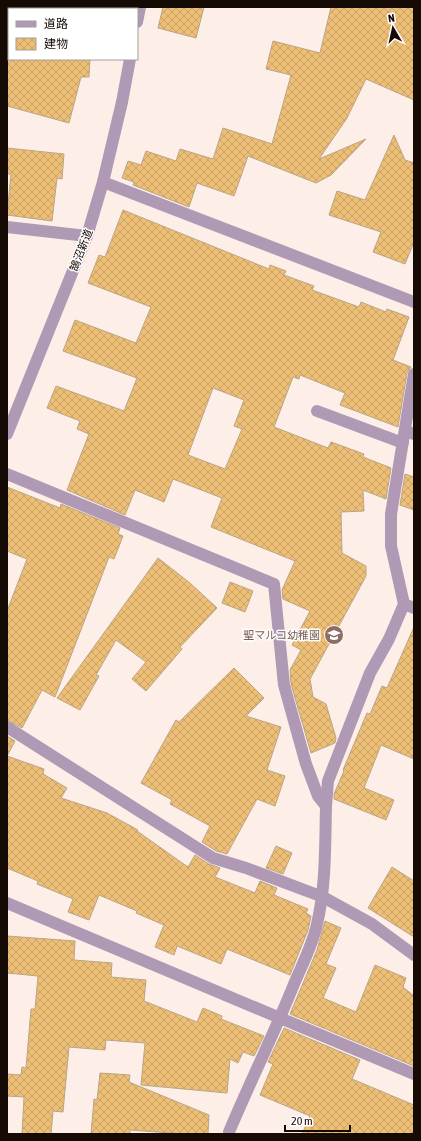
<svg xmlns="http://www.w3.org/2000/svg" width="421" height="1141" viewBox="0 0 421 1141" font-family="'Asap Condensed','Noto Sans JP',sans-serif">
	<defs>
		<pattern id="building-cross-hatch" width="8" height="8" patternUnits="userSpaceOnUse"><rect width="8" height="8" fill="#edbf76"/><path d="M0 0l8 8M0 8l8-8" fill="none" stroke="#caa365"/></pattern>
	</defs>
	<rect width="100%" height="100%" fill="#feeee8"/>
	<path fill="url(#building-cross-hatch)" stroke="#b9a587" fill-rule="evenodd" d="M163,7H204L196,38L158,28Z
		M331,7H414V100L366,79L347,118L319,159L366,139L331,175L316,183L248,156L234,196L197,183L189,207L133,185L134,182L122,178L128,161L141,165L146,151L176,161L180,149L213,159L223,128L272,144L291,75L266,69L273,41L320,53Z
		M7,59H90L89,77H81L69,123L7,106Z
		M394,135L405,160L414,163V242L405,264L373,252L381,232L329,215L337,191L365,200Z
		M7,148L64,154L62,179L57,178L52,221L7,215L11,174H7Z
		M123,210L269,269L270,265L286,271L284,275L314,286L312,290L359,307L361,302L386,312L387,309L409,317L393,360L411,367L407,373L398,427L340,405L345,393L300,375L299,379L293,377L274,427L328,448L331,442L364,454L363,457L391,468L386,499L363,490L364,511L341,512L342,553L366,566V576L310,679L313,697L326,704L336,738L335,743L311,753L291,684L290,670L301,650L292,645L310,611L283,599L282,590L295,561L211,527L222,498L173,479L164,502L135,490L125,515L67,490L89,434L77,429L80,421L47,408L56,386L124,411L137,378L63,351L75,320L136,343L151,307L88,283L99,255L105,257ZM213,388L244,400L234,426L242,429L225,469L188,455Z
		M405,474L414,477V510L400,505Z
		M7,487L60,508L61,504L120,528L118,534L123,536L114,559L109,557L55,697L42,690L22,728L7,720V611L27,559L7,551Z
		M158,558L190,583L217,608L180,647L182,649L146,691L132,679L146,662L116,640L96,675L99,676L80,710L57,698Z
		M230,582L253,591L245,612L222,603Z
		M414,627V759L381,745L364,788L394,800L386,820L334,799V794L344,771L343,770L367,713L370,714L382,686L387,688Z
		M234,668L264,698L246,716L281,727L267,770L285,776L275,806L257,799L227,854L216,851L202,842L210,826L170,804L172,800L141,783L176,720L179,722Z
		M7,736L15,741L7,756Z
		M7,756L44,769L43,774L67,788L61,798L107,813L138,830L137,831L188,867L195,855L209,864L220,868L215,877L255,893L260,881L277,888L274,895L308,909L306,913L311,916L308,930L290,975L227,949L221,964L177,946L174,955L155,947L164,925L136,913L137,911L99,895L89,920L68,912L73,899L37,884L38,881L7,868Z
		M276,846L292,853L283,874L266,868Z
		M392,867L414,881V937L368,908Z
		M325,921L341,928L326,964L336,968L323,998L356,1012L375,965L406,978L403,987L414,996V1066L290,1014L317,950Z
		M7,936L75,941L74,960L112,963L111,977L146,980L144,1001L197,1022L203,1008L222,1016L221,1019L264,1036L254,1056L243,1052L238,1063L230,1059L227,1093L141,1085L145,1043L106,1040L105,1050L69,1047L63,1112L53,1111L51,1134H22L24,1097L7,1096V1074L21,1075L22,1067L26,1068L31,1009H35L38,976L7,973Z
		M284,1028L360,1060L352,1079L414,1105V1134H302L310,1116L260,1095L273,1064L268,1062Z
		M100,1073L130,1075L129,1082L209,1115L208,1134H184L130,1130V1134H91L94,1099L97,1100Z"/>
	<g fill="none" stroke-linecap="round" stroke-linejoin="round">
		<path stroke="#b099b5" stroke-width="12" d="M405,431L414,434
			M7,727L213,858L246,868L323,897L372,924L414,955
			M326,806L328,781L370,673L389,639L404,604"/>
		<path stroke="#b099b5" stroke-width="12" d="M7,39H9
			M103,182L414,302
			M7,227L87,236
			M414,374L391,514V546L404,604L414,608
			M317,411L403,443
			M7,474L274,584L284,685L306,764L318,796L326,806C325,846 326,886 317,924C313,944 302,965 294,984C274,1034 250,1082 229,1132
			M280,1018L414,1074"/>
		<path stroke="#b099b5" stroke-width="12" d="M137,22L140,7
			M7,434L87,236L103,182L122,102L130,59
			M7,903L280,1018"/>
	</g>
	<defs>
		<symbol id="school-disc" viewBox="-11 -11 22 22"><circle r="9.5" fill="#8d6e63" stroke="#fff"/><path d="M0-5L7-2L0 1L-7-2ZM-4 1L0 2.5L4 1V4Q0 6-4 4Z" fill="#fff"/></symbol>
	</defs>
	<g fill-rule="evenodd">
		<use href="#school-disc" x="323" y="624" width="22" height="22"/>
	</g>
	<g text-anchor="middle" dominant-baseline="central" stroke-width="3" stroke-linejoin="round" paint-order="stroke">
		<g font-size="11" fill="#160a05" stroke="#fff">
			<text transform="translate(81 250) rotate(-69)">鵠沼新道</text>
		</g>
		<g font-size="11" fill="#785e54" stroke="#fff" text-anchor="end">
			<text x="320" y="635">聖マルコ幼稚園</text>
		</g>
	</g>
	<rect width="421" height="1141" fill="none" stroke="#160a05" stroke-width="16"/>
	<rect x="8" y="8" width="130" height="52" fill="#ffffff" stroke="#a29d9b"/>
	<rect x="16" y="21" width="20" height="6" fill="#b099b5" stroke="#a29d9b"/>
	<text x="44" y="28" font-size="12" fill="#160a05">道路</text>
	<rect x="16" y="38" width="20" height="12" fill="url(#building-cross-hatch)" stroke="#a29d9b"/>
	<text x="44" y="48" font-size="12" fill="#160a05">建物</text>
	<g transform="translate(393 28) rotate(351)" stroke="#ffffff" stroke-width="3" paint-order="stroke">
	<path d="M0-3L7 15L0 10L-7 15Z" fill="#160a05"/>
	<text y="-6" font-size="11" font-weight="bold" text-anchor="middle" fill="#160a05">N</text>
	</g>
	<path d="M285 1125v6h65v-6" fill="none" stroke="#160a05" stroke-width="2"/>
	<text x="291" y="1125" font-size="12" fill="#160a05" stroke="#ffffff" stroke-width="3" paint-order="stroke">20 m</text>
</svg>
